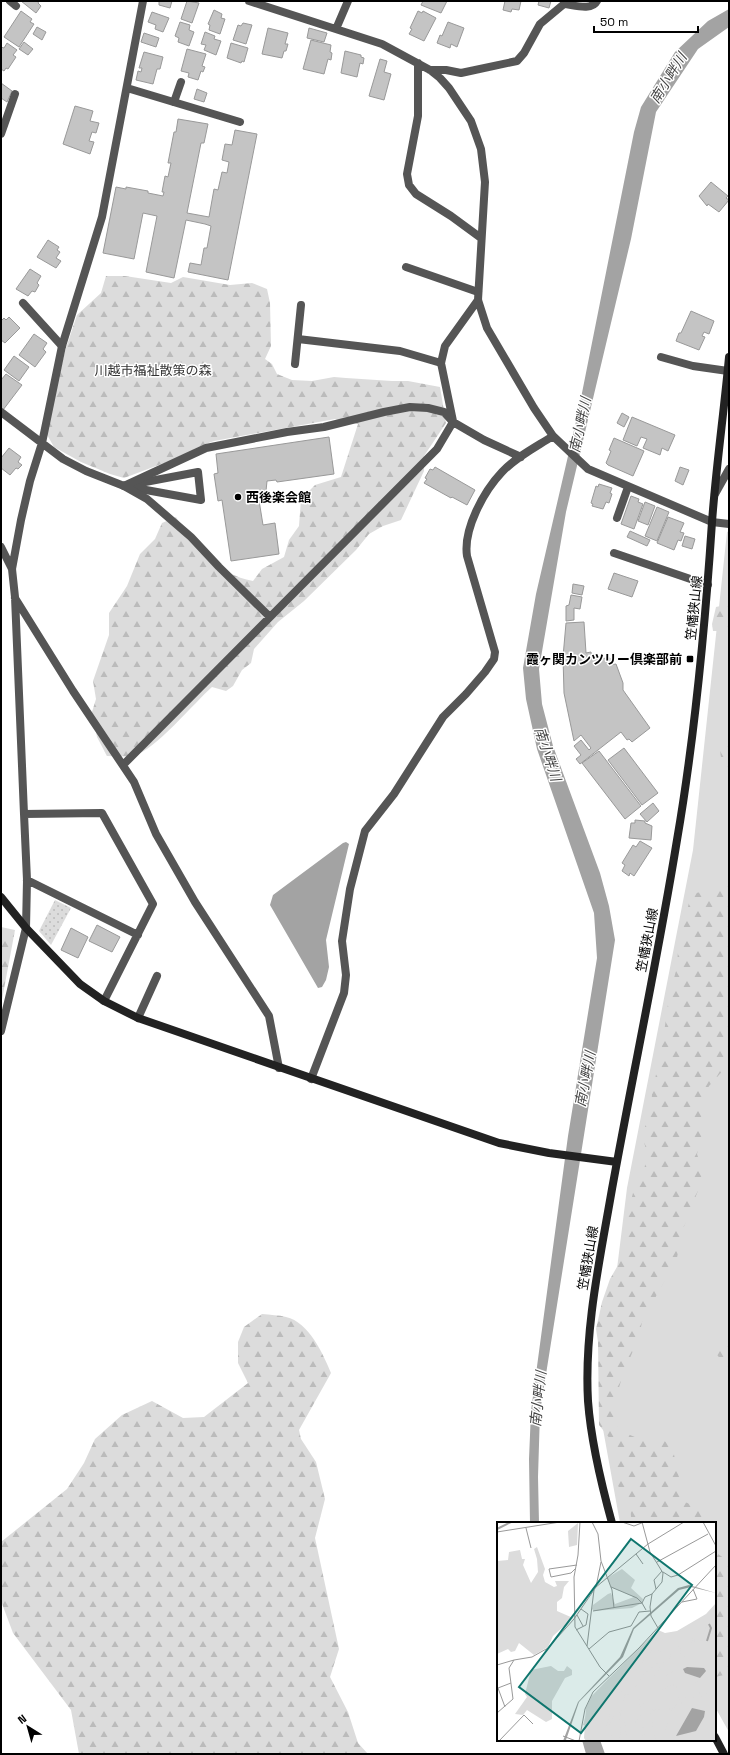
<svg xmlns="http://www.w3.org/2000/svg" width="730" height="1755" viewBox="0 0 730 1755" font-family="'Space Grotesk','Noto Sans JP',sans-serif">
	<defs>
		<pattern id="forest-firs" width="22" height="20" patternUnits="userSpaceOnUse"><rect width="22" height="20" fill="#dcdcdc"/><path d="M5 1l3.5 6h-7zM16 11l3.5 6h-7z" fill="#bbb"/></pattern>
		<pattern id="park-dots" width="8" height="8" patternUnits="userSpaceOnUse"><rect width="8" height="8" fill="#dcdcdc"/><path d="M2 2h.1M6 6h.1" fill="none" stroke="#bbb" stroke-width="1.8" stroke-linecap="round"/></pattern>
	</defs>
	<rect width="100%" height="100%" fill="#fff"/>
	<path fill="#dcdcdc" d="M729,531V1732L715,1707V1523H620L603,1429L612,1309L627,1188L693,850L727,532Z"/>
	<path fill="url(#forest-firs)" d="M106,276H125L171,283L183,277L230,285L252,283L267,289L270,303L271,346L265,359L272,364L277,374L292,380L312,381L334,377L346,378L392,381H408L440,387L446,423L424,456V471L401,520L383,526L369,534L356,550L304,601L278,622L254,649L251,663L242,670L233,686L226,691L212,687C195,702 154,751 135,755C127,757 116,756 107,756L97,737L92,712L96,699L93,681L109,635V613L127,586L140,554L155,539L162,523L176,517C194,545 218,575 253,581L262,569L284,557L289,540L299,526L301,499L315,485L341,477L358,424L335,419L214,441L203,445L172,460L124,478L110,474L81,462L54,447L46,433L65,351L77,315L101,293Z
		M729,604V629L725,631H713L712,624L716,607Z
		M729,728V777C719,754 716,752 729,728Z
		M729,880V1034L726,1036L729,1060L727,1066L709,1086L704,1097L701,1111L703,1131L697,1154L702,1169L701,1183L681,1234L677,1258L642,1322C637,1354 605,1396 618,1429C636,1438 644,1443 665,1441L673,1450L682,1491V1501L709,1511L711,1523H631C632,1498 624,1501 617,1483C612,1472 614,1456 615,1445L599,1425L598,1342L596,1329L602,1302L610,1279L625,1253L629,1208L633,1193L639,1185L644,1171L647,1153L644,1142L645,1127L651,1109L652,1094L663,1040L669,997L677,967L678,950L691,894L711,890L728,882Z
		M1,927L15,930L1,1005Z
		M262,1314C270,1315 279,1315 286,1317C309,1322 323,1354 331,1373L299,1430L301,1439L316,1462L325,1499L315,1538L339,1649L330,1677L348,1712L358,1743L368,1754H79L71,1710L13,1633L1,1601V1542L67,1489L84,1463L95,1439L122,1415L152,1401L183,1418L204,1417L248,1383L238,1363V1342L244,1327Z
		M729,1337V1368L717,1355L721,1342Z
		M715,1554H718L728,1561L729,1680L724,1675L715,1677Z"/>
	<path fill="url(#park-dots)" d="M55,900L71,908L51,945L39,931Z"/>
	<path fill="#a3a3a3" d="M729,9V27L698,49L656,112L631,239L566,512L539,669L542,704L553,746L600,873L609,906L615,940L540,1412L538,1477L539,1523H530L529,1459L531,1411L568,1136L597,958L594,913L537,749L526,699L523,668L536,594L578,413L634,132L641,107L675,52L708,21Z
		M346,842L349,844L326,940L329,967L326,980L322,987L318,988L270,905L273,895L343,843Z
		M582,1740H600L605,1754H586Z"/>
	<path fill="#c4c4c4" stroke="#999" d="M21,1H39L38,3L41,6L36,13Z
		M159,1H172L170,8L159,5Z
		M187,1L199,3L192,23L181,19Z
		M423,1H447L441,13L421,5Z
		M505,1H521L519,10L512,9L511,12L503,10Z
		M539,1H551L549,8L538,5Z
		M214,10L222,14L221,18L225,19L220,34L209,30L210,25L208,24Z
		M21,11L32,19L30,22L34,24L19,47L4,37Z
		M418,11L422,13L423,11L436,18L424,41L409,34L412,29L410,28Z
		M152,12L169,18L163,32L155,29L156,25L148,22Z
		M180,22L190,25L189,30L194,32L189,46L178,42L179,38L175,36Z
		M448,22L464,28L457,47L451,44L450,48L437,43L440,35L442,36Z
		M243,23L252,25L246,44L233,40L238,25L241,26Z
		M37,27L46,32L42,40L33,34Z
		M268,28L288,33L285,44H288L286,51H284L282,58L262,54Z
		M309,28L327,33L324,42L307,38Z
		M205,32L215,36L214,39L221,41L216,55L204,50L206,45L201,44Z
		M144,33L159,38L156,47L141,42Z
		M311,40L331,45L330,52L332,53L331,60L328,59L324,74L303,69Z
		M24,42L33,49L28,55L19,49Z
		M7,43L17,50L13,55L16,57L8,69L6,68L4,71L1,69V47L4,48Z
		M231,43L248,48L244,62L242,61L241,63L227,58Z
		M187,49L206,54L202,66L205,67L203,72L201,71L198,80L188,77L189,73L181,71Z
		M345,51L361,55V57L364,58L363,64L360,63L357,77L341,73Z
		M144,52L163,57L160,69H157L153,84L136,80L138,71L141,72L142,68H139Z
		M380,59L387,61L384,72L391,74L384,100L369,96Z
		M1,83L12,91L7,102L1,98Z
		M197,89L207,93L204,102L194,99Z
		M75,106L93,111L90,121L99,123L96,133L92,132L89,141L94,142L90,154L63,144Z
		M178,119L208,124L204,143H201L187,213L209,217L214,189L218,190L222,172L227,173L229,162L222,160L225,144L232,145L235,130L257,134L228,280L188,272L190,263L201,265L204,248H207L211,226L205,224L186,220L174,278L146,272L157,216L143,213L134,259L103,253L116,187L126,189V187L148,191V193L163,196L164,192H162L165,176L168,177L171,163H168L174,132H176Z
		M711,182L728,196L726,198L729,200L719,212L708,204L707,206L699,196Z
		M48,240L59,247L57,250L60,252L56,258L61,261L56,268L37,257Z
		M30,269L41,276L37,283L39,285L35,292L32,291L28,296L16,289Z
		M691,311L714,321L709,334L704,332L702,336L705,337L699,350L676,341L679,333H681Z
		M9,317L20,328L5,343L1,340V321L4,318L6,320Z
		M34,334L47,343L43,349L46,352L35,367L19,355Z
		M14,356L29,367L19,381L4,370Z
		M6,374L22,385L3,410L1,409V380Z
		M622,413L629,417L624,427L617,423Z
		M632,417L675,435L668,451L662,448L660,455L643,448L647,439L641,437L637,446L623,440Z
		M329,437L334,474L277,482L276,480L267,481L266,491L258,494L263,525L275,523L279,554L231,561L222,500L218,501L214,474L218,473L216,454Z
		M614,438L644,451L633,476L608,465L606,463L611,451L609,450Z
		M9,448L21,457L18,462L22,465L18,469L16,468L10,475L1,468V458Z
		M435,467L475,490L467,505L452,497L451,498L424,483L427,479L425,478L430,469L433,470Z
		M680,467L689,470L683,485L675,481Z
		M599,484L612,488L610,493L612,494L609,503L606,502L603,509L592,506L593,504L591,503L596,486L598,487Z
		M631,496L639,499L638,502L643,504L634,529L621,524Z
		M645,502L655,506L648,525L638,521Z
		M657,507L669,512L657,541L645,536Z
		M668,517L684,523L680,532L684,533L681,541L678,540L674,550L657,543Z
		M630,531L650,540L647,546L627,537Z
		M685,536L695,539L692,549L682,546Z
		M614,573L638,581L632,597L608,589Z
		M573,584L584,586L582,595L572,593Z
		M571,595L582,597L580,609L574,608V620L566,621V606L569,605Z
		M584,622L586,653L591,652L592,659L610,658V665L616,664L623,683V690L650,728L632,742L629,739L627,740L621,732L580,764L576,759L581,755L574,746L581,740L589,750L591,748L581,735L574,741L564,693L563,657L566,623Z
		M624,748L658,793L642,805L608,760Z
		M599,751L641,806L625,819L582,763Z
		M653,803L659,811L647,822L640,814Z
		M635,820L645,821V823L652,826L651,840L629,838L631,823H635Z
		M640,841L652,848L634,876L630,873L629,876L622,871L625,865L622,863L633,845L636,847Z
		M97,925L120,937L112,952L89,941Z
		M71,928L88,937L78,958L61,950Z"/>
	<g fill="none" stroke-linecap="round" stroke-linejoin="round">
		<path stroke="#555" stroke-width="8" d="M10,1L16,6
			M564,4C574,5 592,11 597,1
			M174,102L181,82
			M1,134L15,94
			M406,267L478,292
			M23,303L62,346
			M298,339L400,351L441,363
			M661,357L693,366L728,371
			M295,364L301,305
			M198,472L201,500L124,486Z
			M715,494L729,469
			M617,518L628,487
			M712,522L729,524
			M614,553L708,585
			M138,1018L157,976"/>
		<path stroke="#555" stroke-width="8" d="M249,1L382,44L430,70L440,78L449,88L471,121L481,149L485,182L478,300L487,328L534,408L553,436L588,469L712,522
			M336,29L348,1
			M418,63V116L407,174L409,185L416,194L451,216L481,238
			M430,70H446L461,73L517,61L524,53L540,24L564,4L566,1
			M127,88L240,122
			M1,412L63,459L86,471L124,486L147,499L191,537L219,567L270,617
			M453,421L441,363L445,346L478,300
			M124,486L206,448L287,432L324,427L384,412L410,407L428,408L444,412L453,422
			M1,547L12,569
			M15,598L73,691L134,782L156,834L195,902L269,1016L279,1068
			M123,765L437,449L453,422L484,440L521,457
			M24,814L102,813L153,904L104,1001
			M27,880L138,935
			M1,1031L26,928L27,880L24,814L15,597L12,569L21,520L30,481L42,443L62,346L102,217L143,1
			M311,1079L344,993L346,975L342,941L350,889L365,831L394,794L443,717L466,694L485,672L494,659L495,652L467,556C463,529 484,491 502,472C516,457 536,447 553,436"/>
		<path stroke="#222" stroke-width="8" d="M1,897L26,928L80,984L104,1001L138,1018L499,1143L549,1153L617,1162
			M612,1523C601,1483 591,1442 588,1401C584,1330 600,1259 612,1189C633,1073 658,957 677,840C695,735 705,628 712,522C716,467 724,412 729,357
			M715,1737L724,1754"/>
	</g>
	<g fill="#000" stroke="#fff" stroke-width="1.5">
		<circle cx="238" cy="497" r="4"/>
		<rect x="686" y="655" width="8" height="8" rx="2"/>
	</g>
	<g text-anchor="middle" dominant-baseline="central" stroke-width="3" stroke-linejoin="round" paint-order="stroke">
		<g font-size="13" fill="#333" stroke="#fff">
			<text x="153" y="370">川越市福祉散策の森</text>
		</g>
		<g font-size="13" font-weight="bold" fill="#000" stroke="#fff" text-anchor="start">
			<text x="246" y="497">西後楽会館</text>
			<text x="682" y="659" text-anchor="end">霞ヶ関カンツリー倶楽部前</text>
		</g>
		<g font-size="13" fill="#000" stroke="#fff">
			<text transform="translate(694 608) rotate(-84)">笠幡狭山線</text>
			<text transform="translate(647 940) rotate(-79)">笠幡狭山線</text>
			<text transform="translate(588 1258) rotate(-80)">笠幡狭山線</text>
		</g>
		<g font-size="14" font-style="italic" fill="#444" stroke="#fff">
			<text transform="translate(668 78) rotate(-58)">南小畔川</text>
			<text transform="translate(580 425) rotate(-78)">南小畔川</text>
			<text transform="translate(548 754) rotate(72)">南小畔川</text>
			<text transform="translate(585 1079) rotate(-79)">南小畔川</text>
			<text transform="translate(538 1399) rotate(-84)">南小畔川</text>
		</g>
	</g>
	<g transform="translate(497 1522)">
		<rect width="219" height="219" fill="#fff"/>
		<path d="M219,81V219H89L87,216L89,186L94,175L111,157L161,108L168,111L180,109L209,92Z" fill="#dcdcdc"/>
		<path d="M81,1L80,23L72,25L71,9ZM40,25L48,47L46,53L48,60L57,65L60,64L58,59H72L67,65L65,76L60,80V89L76,96L56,114L51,125L37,133L22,121L18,129L14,130L11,127L0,132V39L11,38L12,30L23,28L25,37H28L26,43L34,61L41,50L40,37L37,27ZM125,47L138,58L134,66L146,77L145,81L135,86L97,89L95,87L96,83L111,72L114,71L118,82L137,75L114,65L110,56ZM210,103L214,111L219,109V121H216L215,116L211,119L202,118L195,132H192L196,135L189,136L182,130L185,125L197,120L199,117L196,119L195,116L206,112ZM156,113L173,121L177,119L183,125L164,121L174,134L172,137L169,131L156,127L140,147L124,154L118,161L96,175L99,182L95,197L98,199L96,203L100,211V219L88,217L89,204L86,203L94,175L135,136H141L147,126L157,118L154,115ZM167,139L157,155L169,154L179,148L202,158L197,162L189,160L181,166L175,162L165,168L157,167L158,169L154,171L149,169L144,174L148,182L134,172L128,173L126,179L119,180L113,186L108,176L139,164L147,152L162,140ZM54,144L61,149H67L70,144L75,148V153L68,156L55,179V197L49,200L30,188L26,193L18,192L30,175L28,172L34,148ZM218,166L219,173L187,176L189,174L201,173L204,169L212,172ZM181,175L185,181L179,183L174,189L171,185L166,184L158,191L160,199L167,196L171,199L168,208L162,215L164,219H159L152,186L157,189L162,186V179ZM141,181L145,186L143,200L149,211L144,215L139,213L137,202L140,198ZM125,185L123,194H127L130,219H121L124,210L122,193ZM113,192L117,194L112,203L115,214L113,219H109V204Z" fill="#dcdcdc"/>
		<path d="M192,63L219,71L194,65L182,68L137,107L126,135L82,180L69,218L66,219L81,180L123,135L136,106L181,66ZM190,145L207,146L209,149L203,156L188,151L186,147ZM195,186L208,189L207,195L199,209L179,214Z" fill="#a3a3a3"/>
		<path fill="none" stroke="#a3a3a3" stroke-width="2" d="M0,7L14,0M210,119L214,106L212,102"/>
		<path fill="none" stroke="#999" stroke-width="1" d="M83,0L81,33L77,55L78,105L103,145L112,154M95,0L101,12L104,39L115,68L117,86M125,0L137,4L147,0M145,0L153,30L166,51L165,60L155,72L153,85L154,94L161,106M206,0L219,24M29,6L34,26M0,10L63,0M139,32L146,42M160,40L211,12M79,46L74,51L54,55L52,47L80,43M166,50L174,55L181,53L219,29M99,65L104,40M114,65L140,76L145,81L148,75L155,72M159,67L157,58L165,49M185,80L200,77L196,67M96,89L145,81L149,88M80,93L86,104M79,108L89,103L91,92L84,87M90,124L97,68M92,127L112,110L134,104L142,90L153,89M0,143L17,138M8,185L1,166L14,161M0,191L16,177L12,146L17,138L35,135L51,126L77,97L99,65L151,22L187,0M66,214L79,219M2,219L27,193L36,202M82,219L88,187L96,170L142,126L219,43"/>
		<path fill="#0f766e" fill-opacity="0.15" stroke="#0f766e" stroke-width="2" d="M134,17L195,63L84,211L22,165Z"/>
		<rect width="219" height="219" fill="none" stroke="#000" stroke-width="2"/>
	</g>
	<rect width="730" height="1755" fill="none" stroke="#000000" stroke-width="4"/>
	<g transform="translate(28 1727) rotate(323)" stroke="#ffffff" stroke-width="3" paint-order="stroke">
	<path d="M0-3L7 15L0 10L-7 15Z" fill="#000000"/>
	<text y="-6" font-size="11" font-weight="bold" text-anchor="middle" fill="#000000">N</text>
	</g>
	<path d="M594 26v6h104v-6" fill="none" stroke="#000000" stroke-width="2"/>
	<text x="600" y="26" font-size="12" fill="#000000" stroke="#ffffff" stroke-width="3" paint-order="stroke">50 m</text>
</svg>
